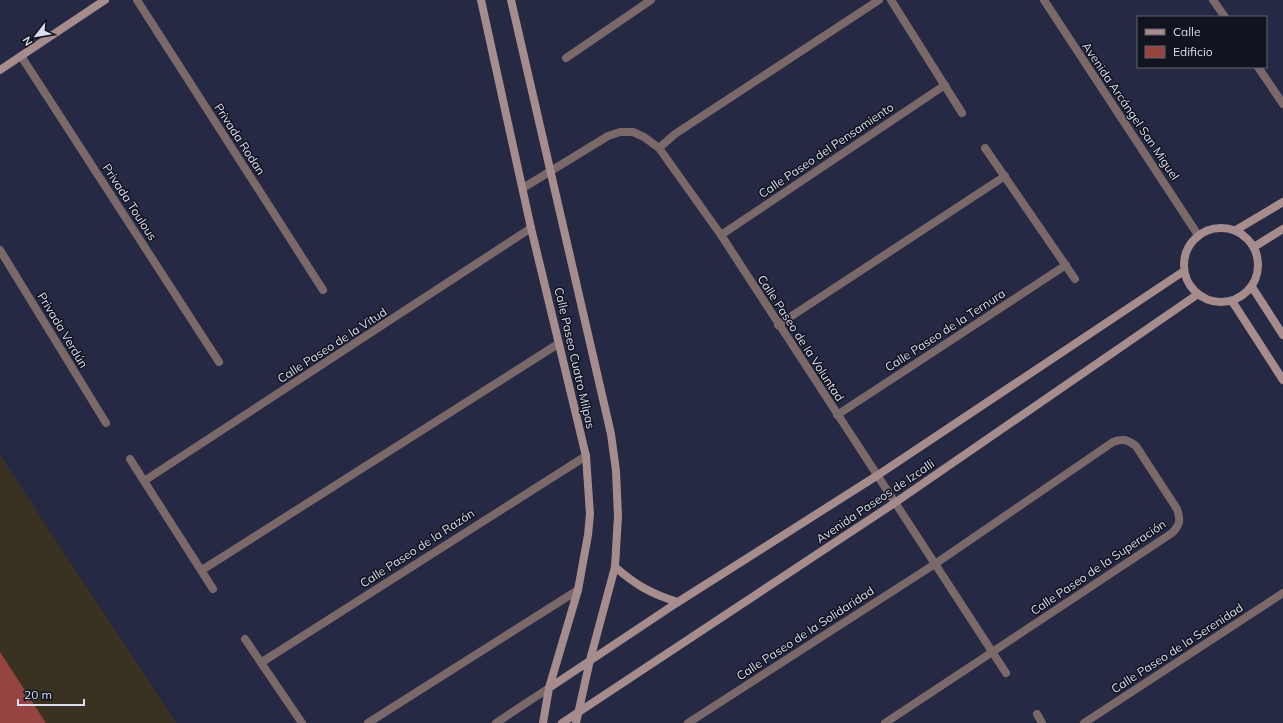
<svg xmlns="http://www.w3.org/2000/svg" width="1283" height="723" viewBox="0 0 1283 723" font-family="Mulish,sans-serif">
	<rect width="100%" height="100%" fill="#252944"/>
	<path fill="#3a3221" d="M0,455L176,723H0Z"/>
	<path fill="#954442" d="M0,652L46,723H0Z"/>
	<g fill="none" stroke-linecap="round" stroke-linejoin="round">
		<path stroke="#7b696a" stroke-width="8" d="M137,0L323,290
			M891,0L962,113
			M1044,0L1198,235
			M1213,0L1225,17
			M21,56L219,362
			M566,58L651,0
			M1258,67L1283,104
			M659,148L675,134L879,0
			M985,148L1075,279
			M523,188L608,136L620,132H633L644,137L659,148L721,235L1006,673
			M721,235L945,85
			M0,250L106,423
			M778,325L1005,176
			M837,415L1066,265
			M130,459L213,589
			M144,481L531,228
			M202,570L558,344
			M245,639L302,723
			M262,662L586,456
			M1037,714L1042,723
			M368,723L578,590
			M496,723L549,688
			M688,723L935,564L1113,442C1123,438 1128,440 1136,446L1177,509C1181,520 1180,525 1172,533L885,723
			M1084,723L1283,593"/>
		<path stroke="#a78c8d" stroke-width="8" d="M481,0L531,228L586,456L590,514L588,535L578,590L549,688L543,723
			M511,0L611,434L616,471L618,516L615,567L590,660L576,723
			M0,70L105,0
			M1184 265a37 37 0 1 1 74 0a37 37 0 1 1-74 0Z
			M1236,230L1283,202
			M1254,247L1283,229
			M1252,287L1283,335
			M1232,301L1283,380
			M615,567C636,585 651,594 678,602
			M549,688L678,602L878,475L1184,271
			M562,723L896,502L1198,294"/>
	</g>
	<g text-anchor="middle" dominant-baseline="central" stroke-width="3" stroke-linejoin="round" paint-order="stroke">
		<g font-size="12" fill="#dadef0" stroke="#11131f">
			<text transform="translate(1131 111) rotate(56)">Avenida Arcángel San Miguel</text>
			<text transform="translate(240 139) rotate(57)">Privada Rodan</text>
			<text transform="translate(826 150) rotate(-34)">Calle Paseo del Pensamiento</text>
			<text transform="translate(130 202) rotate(57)">Privada Toulous</text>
			<text transform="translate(63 330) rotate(59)">Privada Verdún</text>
			<text transform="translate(945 330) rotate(-33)">Calle Paseo de la Ternura</text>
			<text transform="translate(801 338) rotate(57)">Calle Paseo de la Voluntad</text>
			<text transform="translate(332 345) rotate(-33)">Calle Paseo de la Vitud</text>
			<text transform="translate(575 358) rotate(77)">Calle Paseo Cuatro Milpas</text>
			<text transform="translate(875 501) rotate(-34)">Avenida Paseos de Izcalli</text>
			<text transform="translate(417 548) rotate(-33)">Calle Paseo de la Razón</text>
			<text transform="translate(1098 567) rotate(-34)">Calle Paseo de la Superación</text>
			<text transform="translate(805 633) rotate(-33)">Calle Paseo de la Solidaridad</text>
			<text transform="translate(1177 648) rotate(-33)">Calle Paseo de la Serenidad</text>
		</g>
	</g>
	<rect x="1137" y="16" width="130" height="52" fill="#11131f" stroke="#616473"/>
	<rect x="1145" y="29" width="20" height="6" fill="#a78c8d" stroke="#616473"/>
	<text x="1173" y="36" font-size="12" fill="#dadef0">Calle</text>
	<rect x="1145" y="46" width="20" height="12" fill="#954442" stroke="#616473"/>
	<text x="1173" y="56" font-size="12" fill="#dadef0">Edificio</text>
	<g transform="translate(36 36) rotate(239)" stroke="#11131f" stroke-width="3" paint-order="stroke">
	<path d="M0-3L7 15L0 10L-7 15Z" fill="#dadef0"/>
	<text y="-6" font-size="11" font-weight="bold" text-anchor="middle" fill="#dadef0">N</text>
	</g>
	<path d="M18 699v6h66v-6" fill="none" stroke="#dadef0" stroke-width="2"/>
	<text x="24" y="699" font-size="12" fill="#dadef0" stroke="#11131f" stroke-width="3" paint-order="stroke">20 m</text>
</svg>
